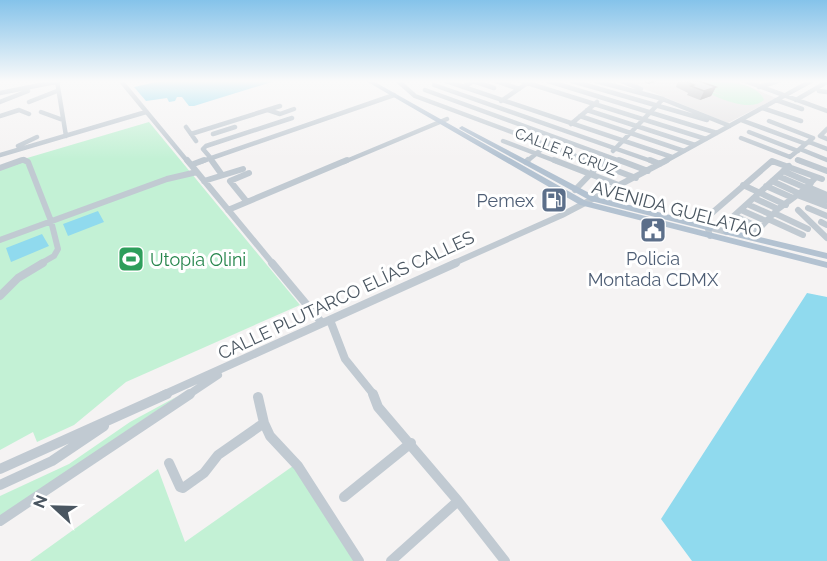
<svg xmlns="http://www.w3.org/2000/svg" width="827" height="561" viewBox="0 0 827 561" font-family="Raleway,sans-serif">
	<rect width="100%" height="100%" fill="#f5f3f3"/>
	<path fill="#e6e4e5" d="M625,81H735L776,98L728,123Z"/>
	<path fill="#c3f1d5" d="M704,81C720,81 758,82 764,100C746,116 704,90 684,82L726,97L696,84Z
		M149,122L300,305L126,382L74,425L37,442L33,432L0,450V166Z
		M178,396L0,517V496L69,464L130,422Z
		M293,466L354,561H30L158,469L185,542Z"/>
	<path fill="#90daee" d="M161,81H275L194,106H189L182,97H177L175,101L169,102L167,98L146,101L134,87Z
		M98,211L104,222L68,236L63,224Z
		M42,234L49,246L11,262L6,248Z
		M807,293L827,297V561H692L661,519Z"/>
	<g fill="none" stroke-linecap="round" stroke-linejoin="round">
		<path stroke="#c1cad2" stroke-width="4.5" d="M57,81L66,136
			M121,81L188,162
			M398,81L415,96L592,162
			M446,81L672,157
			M473,81L494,88
			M496,81L519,89
			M521,81L706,139
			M548,81L717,133
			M572,81L707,120
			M596,81L663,99L613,151
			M621,81L641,89
			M745,81L827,111
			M434,85L654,162
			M463,87L474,81
			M759,87L778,81
			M425,90L623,162
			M819,91L827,92
			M0,93L60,81
			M660,98L730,126
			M776,100L802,109
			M796,100L827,82
			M501,101L529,82
			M0,102L28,91
			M29,102L57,91
			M762,108L801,121
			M268,110L280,114L294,109
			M587,110L695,145
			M41,112L63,120
			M0,116L19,110L29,114
			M580,116L684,151
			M741,120L806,144
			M571,124L597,102
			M186,127L196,141
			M827,129L820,136L827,139
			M749,132L798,151
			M191,134L280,106
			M213,134L235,127
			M741,138L790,157L813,138L769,121
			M503,141L558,162
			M809,142L827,149
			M18,146L37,137
			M800,149L827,160
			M0,155L146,112
			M209,156L203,149L206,146L292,118
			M797,160L802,162
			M17,162L23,160L28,162
			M200,162L394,95
			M344,162L447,119
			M526,162L549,143
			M664,162L811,81
			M771,162H775"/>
		<path stroke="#c1cad2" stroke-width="6" d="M24,160L28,162L51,221L58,249L54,256L40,264
			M187,160L273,264
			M554,160L621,186
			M588,160L636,178
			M619,160L648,171
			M650,160L660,164
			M798,160L827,171
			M212,161L222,175
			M526,162L528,160
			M191,165L204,160
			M0,168L22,160
			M783,171L811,183
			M778,176L806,188
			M204,181L243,169
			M772,181L826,206L797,195
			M743,185L786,205
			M766,186L793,198
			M808,187L827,195
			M575,190L603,161
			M807,192L827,200
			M754,198L778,209
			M247,202L230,181L249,173
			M747,204L772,215
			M808,208L827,216
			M228,210L347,160
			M741,210L766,221
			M798,210L827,238
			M774,213L808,229
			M735,216L760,228
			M768,219L803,235
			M821,222L827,225
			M711,228L727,232V222L789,166
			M710,236L705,219L772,161L822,179
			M751,237L778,209L804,190L816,177
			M0,240L167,179L197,172
			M452,264L562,215L667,160"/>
		<path stroke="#c1cad2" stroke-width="8" d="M272,263L322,323
			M0,296L18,278L43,263
			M330,320L345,359L374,395
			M163,395L456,263
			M188,395L218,375"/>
		<path stroke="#c1cad2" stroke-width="10" d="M373,394L378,407L458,501L505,561
			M258,397L264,423L270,436L298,466L359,561
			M169,463L180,487L183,488L204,473L218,455L264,423
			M0,469L167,394
			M0,485L52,461L104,426
			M344,497L411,443
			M0,521L190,394
			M391,561L458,501"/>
		<path fill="#b3c2d1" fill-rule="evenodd" d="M366,81H373L586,201L827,262V268L580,205Z
			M462,126L597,197L711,225L715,228L711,231L591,201L460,129L459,128Z
			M727,229L827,253V259L724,234L723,232Z"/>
	</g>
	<path fill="#b0b2b7" d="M641,81H658L648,84Z
		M678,81H699L716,87L711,96L700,100L687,95L688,93L676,87Z
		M545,197L564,203L558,207L544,198Z"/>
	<path fill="#909195" d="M650,81H658L648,84Z
		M716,87L711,96L700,100L704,91Z"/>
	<path fill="#cdcfd5" stroke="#909195" stroke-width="1.5" d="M685,81H699L716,87L704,91L691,86L694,85Z
		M551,193L565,201L559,205L545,197Z"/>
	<linearGradient id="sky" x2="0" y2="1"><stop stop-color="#85c3ea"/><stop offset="0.51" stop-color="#fafafa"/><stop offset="1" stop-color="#fafafa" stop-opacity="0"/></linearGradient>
	<rect width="827" height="159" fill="url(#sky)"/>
	<defs>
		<symbol id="fuel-square" viewBox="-11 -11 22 22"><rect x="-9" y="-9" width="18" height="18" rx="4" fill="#5c6f8a" stroke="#fff"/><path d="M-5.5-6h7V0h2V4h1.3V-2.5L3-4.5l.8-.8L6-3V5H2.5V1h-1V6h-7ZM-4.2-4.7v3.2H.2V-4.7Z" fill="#fff"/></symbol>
		<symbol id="civic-square" viewBox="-11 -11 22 22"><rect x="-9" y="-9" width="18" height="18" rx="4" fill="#5c6f8a" stroke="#fff"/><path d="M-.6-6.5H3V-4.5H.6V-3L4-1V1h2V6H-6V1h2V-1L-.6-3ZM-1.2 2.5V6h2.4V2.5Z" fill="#fff"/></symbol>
		<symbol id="stadium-square" viewBox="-11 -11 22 22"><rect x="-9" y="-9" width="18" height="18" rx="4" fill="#2e9e5b" stroke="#fff"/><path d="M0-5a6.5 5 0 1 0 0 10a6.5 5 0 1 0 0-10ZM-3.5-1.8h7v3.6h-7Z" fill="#fff"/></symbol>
	</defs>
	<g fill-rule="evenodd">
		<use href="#fuel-square" x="539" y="185" width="30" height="30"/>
		<use href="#civic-square" x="638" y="215" width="30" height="30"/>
		<use href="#stadium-square" x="116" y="244" width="30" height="30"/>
	</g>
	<g text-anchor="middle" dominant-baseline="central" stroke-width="6" stroke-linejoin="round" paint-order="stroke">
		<g font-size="15" fill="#4a5661" stroke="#fff">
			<text transform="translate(566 152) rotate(21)">CALLE R. CRUZ</text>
		</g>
		<g font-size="18" fill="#4e5e75" stroke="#fff" text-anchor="end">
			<text x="534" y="200">Pemex</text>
			<text x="653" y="258" text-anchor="middle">Policia<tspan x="653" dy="21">Montada CDMX</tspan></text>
		</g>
		<g font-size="18" fill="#4a5661" stroke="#fff">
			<text transform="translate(677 209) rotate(15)">AVENIDA GUELATAO</text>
			<text transform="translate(346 295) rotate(-25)">CALLE PLUTARCO ELÍAS CALLES</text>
		</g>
		<g font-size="18" fill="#27864d" stroke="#fff" text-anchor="start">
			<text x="150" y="259">Utopía Olini</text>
		</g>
	</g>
	<g transform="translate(54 507) rotate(292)" stroke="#ffffff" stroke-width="4.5" paint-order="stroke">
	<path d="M0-4.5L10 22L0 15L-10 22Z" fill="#4a5661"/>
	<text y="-9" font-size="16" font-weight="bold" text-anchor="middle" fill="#4a5661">N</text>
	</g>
</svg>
